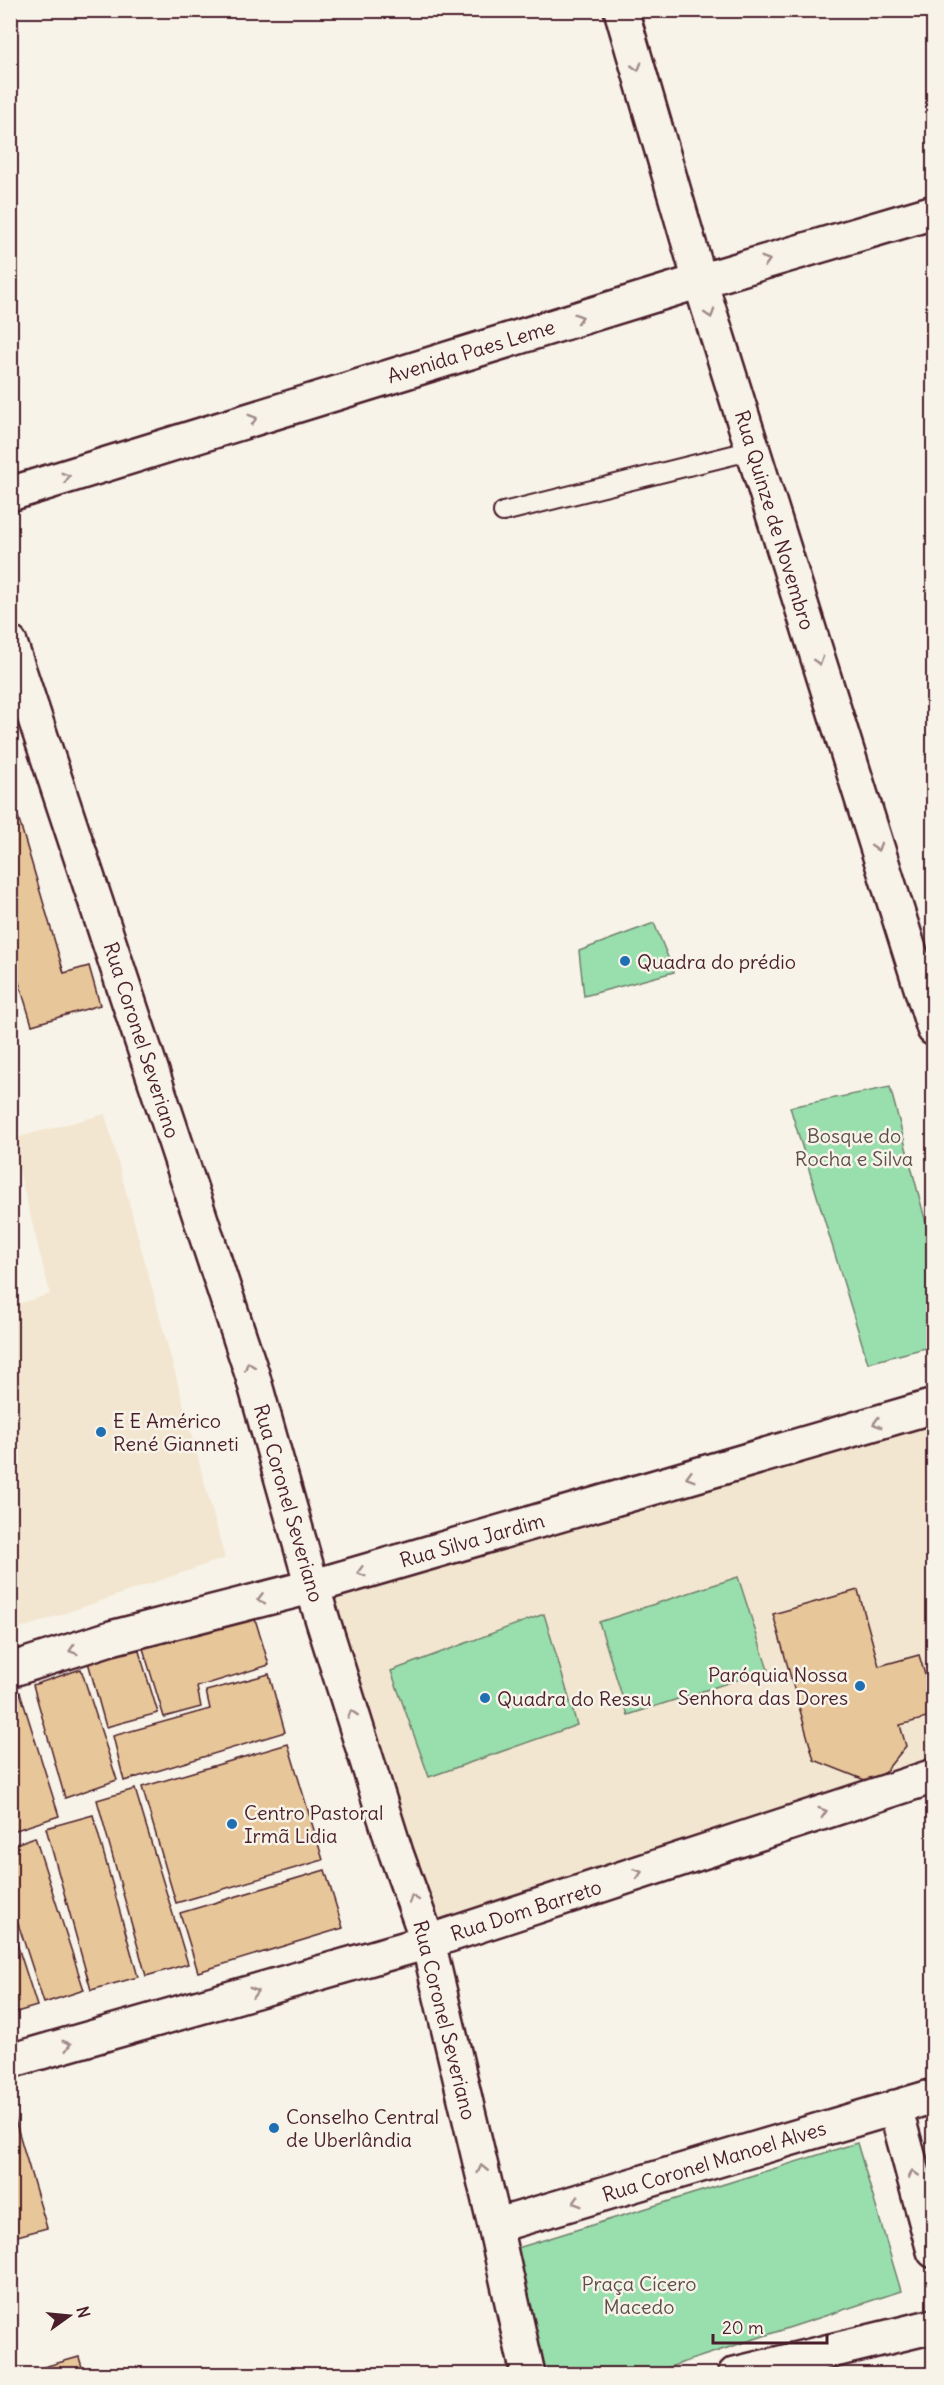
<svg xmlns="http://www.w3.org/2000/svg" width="944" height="2385" viewBox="0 0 944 2385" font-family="Delius,sans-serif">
	<rect width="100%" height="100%" fill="#f7f3e8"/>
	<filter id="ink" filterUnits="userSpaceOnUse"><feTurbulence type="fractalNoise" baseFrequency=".0167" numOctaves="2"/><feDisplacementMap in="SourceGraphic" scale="12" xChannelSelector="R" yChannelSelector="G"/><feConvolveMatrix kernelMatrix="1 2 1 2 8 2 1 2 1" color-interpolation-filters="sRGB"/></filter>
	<g filter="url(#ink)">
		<path fill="#f2e6d0" d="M105,1114L225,1558L11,1632V1306L50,1294L11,1139Z
			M933,1420V1761L436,1923L333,1594Z"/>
		<path fill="#98dfad" stroke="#717f6c" stroke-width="1.5" d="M654,923L674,972L584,996L579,951Z
			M890,1087L933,1249V1346L868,1363L790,1107Z
			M738,1577L768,1670L628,1715L599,1622Z
			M544,1614L577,1725L429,1777L391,1671Z
			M857,2143L901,2291L648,2374H543L508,2251Z"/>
		<path fill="#e7c699" stroke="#4a1f2b" stroke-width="1.5" d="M10,789L64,973L89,966L100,1005L32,1025L10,953Z
			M10,789L64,973L89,966L100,1005L32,1025L10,953Z
			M10,789L64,973L89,966L100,1005L32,1025L10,953Z
			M858,1590L879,1666L919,1655L934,1705V1716L900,1725L906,1746L875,1784L814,1760L773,1614Z
			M252,1609L269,1665L197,1687L201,1707L164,1717L142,1645Z
			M138,1648L158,1713L106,1727L88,1662Z
			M81,1669L117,1780L65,1798L33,1685Z
			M269,1674L285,1732L124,1781L113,1736L210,1709L206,1691Z
			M20,1692L59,1816L10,1832V1695Z
			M288,1744L323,1860L176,1903L142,1787Z
			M135,1789L188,1964L146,1976L97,1800Z
			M93,1815L138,1977L91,1990L46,1828Z
			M35,1837L84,1990L44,2003L10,1899V1846Z
			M325,1870L343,1928L198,1972L180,1913Z
			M10,1922L37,2006L10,2014Z
			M10,2103L47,2228L10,2238Z
			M79,2357L84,2374H26V2372Z"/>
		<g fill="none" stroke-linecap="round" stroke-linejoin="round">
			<defs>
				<path id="lane" d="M503,512L753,450"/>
				<path id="street" d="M621,10L700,281L934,1029
					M10,643L252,1374L312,1586L396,1853L428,1942L495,2226L528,2374
					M10,2061L428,1942L934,1776
					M895,2107L934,2251
					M495,2226L934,2096
					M735,2374L934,2326"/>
				<path id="secondary" d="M10,494L700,281L934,212
					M10,1670L111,1638L318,1585L934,1406"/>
			</defs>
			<use href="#lane" stroke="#4a1f2b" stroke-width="22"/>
			<use href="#street" stroke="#4a1f2b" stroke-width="38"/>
			<use href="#secondary" stroke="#4a1f2b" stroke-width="38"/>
			<use href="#lane" stroke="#f7f3e8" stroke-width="18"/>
			<use href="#street" stroke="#f7f3e8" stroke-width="33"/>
			<use href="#secondary" stroke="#f7f3e8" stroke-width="33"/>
		</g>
		<defs><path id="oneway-chevron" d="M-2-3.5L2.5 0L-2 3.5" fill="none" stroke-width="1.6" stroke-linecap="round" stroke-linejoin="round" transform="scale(1.5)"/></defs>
		<g stroke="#a0898a">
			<use href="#oneway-chevron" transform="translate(637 67) rotate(74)"/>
			<use href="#oneway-chevron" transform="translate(766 261) rotate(-16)"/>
			<use href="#oneway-chevron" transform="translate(710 314) rotate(73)"/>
			<use href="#oneway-chevron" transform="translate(579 318) rotate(-17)"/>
			<use href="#oneway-chevron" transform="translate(253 419) rotate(-17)"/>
			<use href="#oneway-chevron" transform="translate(66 477) rotate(-17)"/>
			<use href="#oneway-chevron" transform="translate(819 661) rotate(73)"/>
			<use href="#oneway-chevron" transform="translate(877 847) rotate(73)"/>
			<use href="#oneway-chevron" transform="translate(249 1366) rotate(-108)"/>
			<use href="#oneway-chevron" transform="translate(877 1423) rotate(164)"/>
			<use href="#oneway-chevron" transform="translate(690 1477) rotate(164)"/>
			<use href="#oneway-chevron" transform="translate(361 1572) rotate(164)"/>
			<use href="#oneway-chevron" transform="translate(261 1599) rotate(166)"/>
			<use href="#oneway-chevron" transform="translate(73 1650) rotate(162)"/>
			<use href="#oneway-chevron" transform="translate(352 1714) rotate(-107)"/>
			<use href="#oneway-chevron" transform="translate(823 1812) rotate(-18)"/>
			<use href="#oneway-chevron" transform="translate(638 1873) rotate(-18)"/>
			<use href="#oneway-chevron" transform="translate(413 1899) rotate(-110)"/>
			<use href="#oneway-chevron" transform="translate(254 1992) rotate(-16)"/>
			<use href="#oneway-chevron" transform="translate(67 2045) rotate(-16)"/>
			<use href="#oneway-chevron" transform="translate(482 2169) rotate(-103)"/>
			<use href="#oneway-chevron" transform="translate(913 2174) rotate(-105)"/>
			<use href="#oneway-chevron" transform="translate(577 2202) rotate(163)"/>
		</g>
	</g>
	<g fill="#1f6fb2" stroke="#f7f3e8" stroke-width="2">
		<circle cx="625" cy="961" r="6"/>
		<circle cx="101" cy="1432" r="6"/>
		<circle cx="860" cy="1686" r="6"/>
		<circle cx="485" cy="1698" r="6"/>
		<circle cx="232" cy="1824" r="6"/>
		<circle cx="274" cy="2128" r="6"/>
	</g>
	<g text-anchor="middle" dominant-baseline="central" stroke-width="5" stroke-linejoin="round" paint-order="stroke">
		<g font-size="20" fill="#4a1f2b" stroke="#f7f3e8">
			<text transform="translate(471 351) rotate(-17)">Avenida Paes Leme</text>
			<text transform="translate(775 520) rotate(73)">Rua Quinze de Novembro</text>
			<text transform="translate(142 1040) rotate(72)">Rua Coronel Severiano</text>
			<text transform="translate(289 1503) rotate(74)">Rua Coronel Severiano</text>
			<text transform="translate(472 1540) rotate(-16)">Rua Silva Jardim</text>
			<text transform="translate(526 1910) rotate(-18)">Rua Dom Barreto</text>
			<text transform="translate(445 2020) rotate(76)">Rua Coronel Severiano</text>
			<text transform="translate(714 2161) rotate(-17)">Rua Coronel Manoel Alves</text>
		</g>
		<g font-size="20" fill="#4a1f2b" stroke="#f7f3e8" text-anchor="start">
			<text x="637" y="961">Quadra do prédio</text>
			<text x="113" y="1420">E E Américo<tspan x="113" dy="23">René Gianneti</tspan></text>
			<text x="848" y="1674" text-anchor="end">Paróquia Nossa<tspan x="848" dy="23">Senhora das Dores</tspan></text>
			<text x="497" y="1698">Quadra do Ressu</text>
			<text x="244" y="1812">Centro Pastoral<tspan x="244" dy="23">Irmã Lidia</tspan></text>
			<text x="286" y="2116">Conselho Central<tspan x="286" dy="23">de Uberlândia</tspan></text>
		</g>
		<g font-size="20" fill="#5e4f4c" stroke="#f7f3e8">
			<text x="854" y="1135">Bosque do<tspan x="854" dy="23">Rocha e Silva</tspan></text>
			<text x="639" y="2283">Praça Cícero<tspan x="639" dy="23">Macedo</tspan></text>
		</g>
	</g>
	<rect width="944" height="2385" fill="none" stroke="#f7f3e8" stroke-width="36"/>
	<rect x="18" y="18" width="908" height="2349" fill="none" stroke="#4a1f2b" stroke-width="2" filter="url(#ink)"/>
	<g transform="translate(69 2316) rotate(75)" stroke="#f7f3e8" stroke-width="4.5" paint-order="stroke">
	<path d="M0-4.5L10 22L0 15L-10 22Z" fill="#4a1f2b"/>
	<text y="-9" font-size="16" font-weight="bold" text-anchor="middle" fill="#4a1f2b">N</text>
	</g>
	<path d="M713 2334v9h114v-9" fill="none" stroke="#4a1f2b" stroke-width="3"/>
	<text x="722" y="2334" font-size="18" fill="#4a1f2b" stroke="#f7f3e8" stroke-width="4.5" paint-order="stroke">20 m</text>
</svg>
